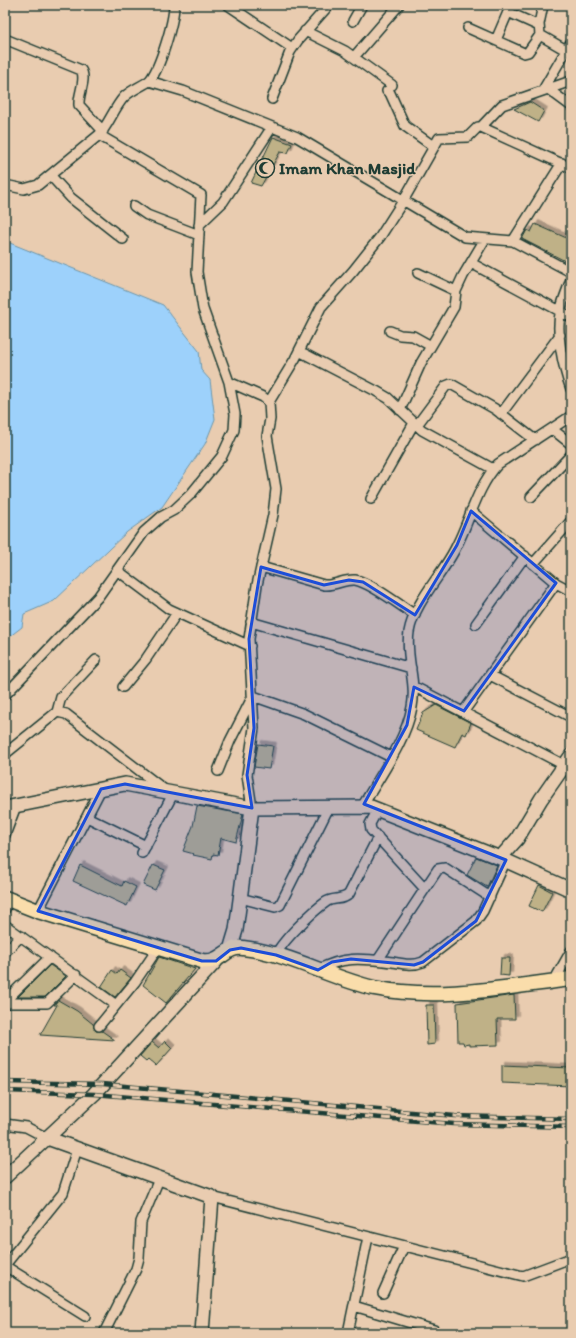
<svg xmlns="http://www.w3.org/2000/svg" width="576" height="1338" viewBox="0 0 576 1338" font-family="Itim,sans-serif">
	<defs>
		<filter id="shadow"><feDropShadow dx="3.5" dy="-3.5" stdDeviation="0" flood-color="#0004"/></filter>
	</defs>
	<rect width="100%" height="100%" fill="#e9ccb0"/>
	<filter id="ink" filterUnits="userSpaceOnUse"><feTurbulence type="fractalNoise" baseFrequency=".025" numOctaves="2"/><feDisplacementMap in="SourceGraphic" scale="8" xChannelSelector="R" yChannelSelector="G"/><feConvolveMatrix kernelMatrix="1 2 1 2 8 2 1 2 1" color-interpolation-filters="sRGB"/></filter>
	<g filter="url(#ink)">
		<path fill="#9dd1fb" stroke="#6b96ab" d="M5,241L163,305L199,351L201,370L210,380L215,419L205,444L162,507L127,532L54,601L24,614L22,627L5,640Z"/>
		<path fill="#bfb187" stroke="#1f3d34" filter="url(#shadow)" d="M530,102L544,111L538,122L514,109Z
			M273,137L292,144L288,153L280,152L261,186L251,183Z
			M535,224L571,240V264L522,239L527,230L531,232Z
			M436,705L471,723L466,735L462,733L455,747L416,730L423,713Z
			M258,744L273,746L269,769L254,767Z
			M197,806L243,814L236,842L221,838L218,855L213,854L212,859L193,855L194,854L183,851L193,826Z
			M476,857L497,865L487,887L467,875Z
			M80,865L122,886L124,881L136,887L127,906L73,881Z
			M153,865L165,870L155,890L143,885Z
			M539,885L552,892L542,912L529,906Z
			M159,957L195,969L166,1003L143,985Z
			M501,958H510L509,976L500,975Z
			M50,965L66,976L45,997H18Z
			M112,970L117,974L120,970L131,978L115,997L101,987Z
			M514,995L515,1019H497L498,1045L469,1046V1044L464,1045L463,1042H458L457,1003Z
			M58,1000L77,1011L93,1024L96,1031H102L115,1040L40,1035L57,1005H54Z
			M426,1005H434L435,1044L427,1045Z
			M165,1041L172,1048L156,1066L148,1059L146,1061L140,1056L152,1042L159,1048Z
			M502,1065L571,1068V1086L502,1083Z"/>
		<g fill="none" stroke-linecap="round" stroke-linejoin="round">
			<defs>
				<path id="street" d="M228,5L292,48
					M543,5L539,24L540,35L566,50
					M508,12L539,26
					M353,21L362,5
					M468,28L524,53L528,52L540,35
					M305,31L345,51L392,85
					M5,39L81,70C87,79 78,94 79,105L103,131
					M496,40L511,5
					M354,57L399,5
					M149,81L183,91L297,137L465,237L513,241L571,272
					M548,89L571,106
					M543,90L571,42
					M387,91L390,93L405,126L433,146
					M272,99L290,52L298,40L329,5
					M481,127L502,105L571,81
					M99,135C109,124 114,108 124,97C132,89 145,85 150,80C160,68 174,22 174,5
					M51,176L71,198L123,239
					M5,185L24,189L38,185L99,135L201,195L197,272L203,309L229,382L235,414L234,430L222,456L191,494L174,510L161,517L144,532L98,597L5,695
					M134,206L147,215L199,235
					M199,225L223,202L272,127
					M513,241L562,163
					M471,263L571,317
					M418,273L456,291
					M571,279C568,289 563,299 561,309C555,332 563,367 571,389
					M390,331L400,335L413,336L431,346
					M299,351L376,391L388,398L422,430L493,469
					M229,382L263,397L269,402L270,419L267,436L276,489L273,515L257,585L249,639L254,728L247,775L252,808
					M269,402L295,359L321,307L353,271L380,237L403,201L439,138L468,137L478,127H481L571,168
					M400,410L421,363L454,307L456,291L463,276L485,239
					M501,414L560,335
					M417,425L446,386L451,384L495,409L535,440
					M552,429L571,444
					M531,497L571,455
					M371,499L414,423
					M471,511L556,583L571,591
					M533,564L571,521
					M261,567L324,585C335,586 344,579 355,580C370,582 401,606 415,615
					M117,570L169,609L250,646
					M251,622L411,668
					M476,624L525,556
					M490,675L567,715
					M413,686L564,765
					M123,687L146,659L177,613
					M464,711L556,583
					M57,712L61,697L96,660
					M5,754L57,712L66,714L166,791
					M218,771L230,741L253,696L304,714L391,757
					M362,807C379,777 406,741 412,707C417,682 405,657 409,632C414,602 445,572 457,545C471,517 477,487 498,464L571,416
					M378,809L370,824L371,830L424,888
					M87,817L146,846
					M5,835L16,806
					M142,853L173,794
					M240,898L275,907L280,905L329,807
					M5,909L8,899
					M38,911L101,789
					M5,925L116,1005
					M5,952L21,936
					M276,955C281,942 313,911 326,902C333,897 343,901 349,894L378,837
					M378,960L438,869L445,868L490,897
					M318,970C344,955 365,959 393,962C404,964 413,966 423,962L476,921L483,911L506,860
					M554,981L571,951
					M5,1001L50,957
					M5,1003H47L76,975
					M99,1026L135,982L158,948
					M5,1124L26,1127L47,1138
					M212,1197L523,1276L571,1258
					M5,1265L63,1193L77,1149
					M5,1266L85,1316
					M383,1293L404,1246
					M354,1306L434,1330
					M104,1333L136,1269L139,1258L141,1222L159,1179
					M348,1333L368,1237"/>
				<path id="secondary" d="M5,808L125,784L252,808L371,807L500,858L571,890
					M500,858L517,839L541,799L571,756
					M230,950L236,930L252,808
					M47,1138L212,1197L202,1333
					M5,1177L94,1094L216,961"/>
				<path id="primary" d="M5,898L38,911L202,961C222,964 224,946 243,948C289,953 330,978 374,988C440,1001 506,987 571,979"/>
			</defs>
			<use href="#street" stroke="#1f3d34" stroke-width="12"/>
			<use href="#secondary" stroke="#1f3d34" stroke-width="16"/>
			<use href="#primary" stroke="#1f3d34" stroke-width="17"/>
			<use href="#street" stroke="#e9ccb0" stroke-width="9"/>
			<use href="#secondary" stroke="#e9ccb0" stroke-width="13"/>
			<use href="#primary" stroke="#faddab" stroke-width="14"/>
			<defs>
				<path id="rail" d="M5,1082L103,1084L455,1116L571,1119
					M5,1091L94,1094L454,1124L571,1127"/>
			</defs>
			<use href="#rail" stroke="#1f3d34" stroke-width="4.5"/>
			<use href="#rail" stroke="#e9ccb0" stroke-width="3" stroke-dasharray="9" stroke-linecap="butt"/>
		</g>
	</g>
	<path fill="#1d4ed8" fill-opacity="0.2" stroke="#1d4ed8" stroke-width="3" stroke-linejoin="round" d="M471,511L556,583L464,711L414,687L407,725L364,804L506,860L476,921L423,962L414,965L351,959L332,962L318,970L276,955L241,948L230,950L216,961H202L38,911L101,789L125,784L252,808L247,775L254,728L249,639L261,567L324,585L349,580L363,582L415,615L457,545Z"/>
	<defs>
		<symbol id="mosque-ring" viewBox="-11 -11 22 22"><circle r="9.5" fill="#e9ccb0" stroke="#1f3d34" stroke-width="1.5"/><path d="M3.5-4.9A6 6 0 1 0 3.5 4.9A5 5 0 1 1 3.5-4.9Z" fill="#1f3d34"/></symbol>
	</defs>
	<g fill-rule="evenodd">
		<use href="#mosque-ring" x="254" y="157" width="22" height="22"/>
	</g>
	<g text-anchor="middle" dominant-baseline="central" stroke-width="3" stroke-linejoin="round" paint-order="stroke">
		<g font-size="17" font-weight="bold" fill="#1f3d34" stroke="#e9ccb0" text-anchor="start">
			<text x="279" y="168">Imam Khan Masjid</text>
		</g>
	</g>
	<rect width="576" height="1338" fill="none" stroke="#e9ccb0" stroke-width="20"/>
	<rect x="10" y="10" width="556" height="1318" fill="none" stroke="#1f3d34" stroke-width="1.5" filter="url(#ink)"/>
</svg>
